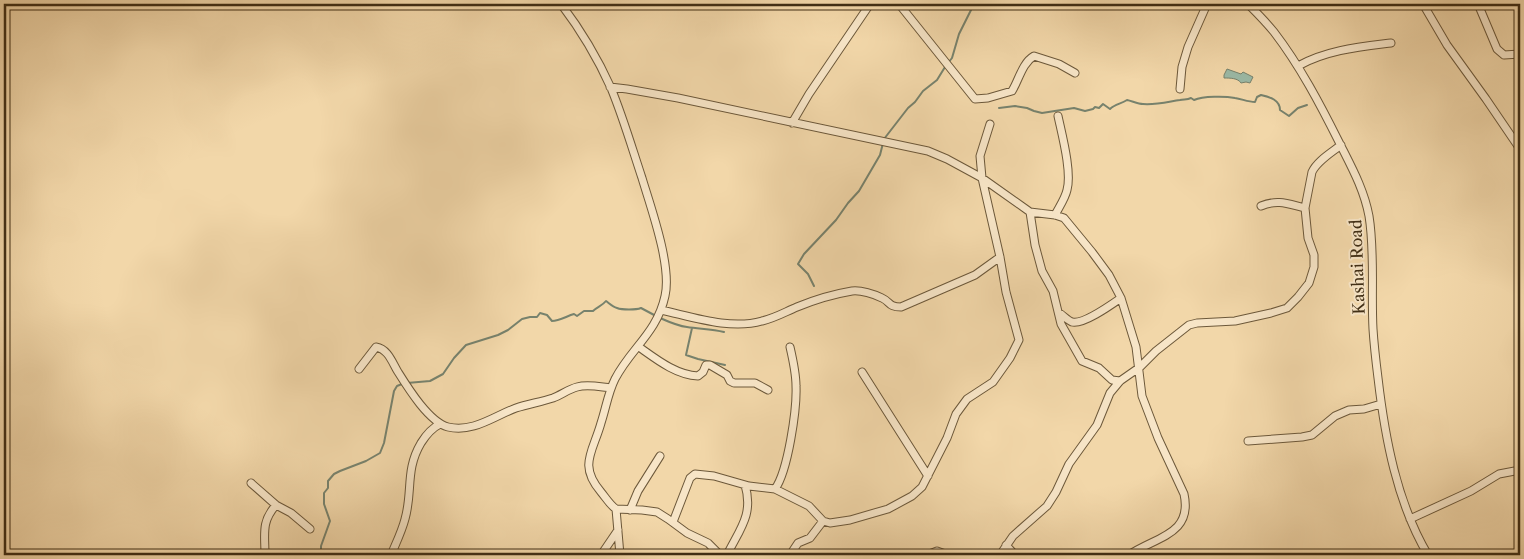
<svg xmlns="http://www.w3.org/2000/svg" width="1524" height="559" viewBox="0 0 1524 559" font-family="'Libre Caslon Text',serif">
	<rect width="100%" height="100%" fill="#f2d7a9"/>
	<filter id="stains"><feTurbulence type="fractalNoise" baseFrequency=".004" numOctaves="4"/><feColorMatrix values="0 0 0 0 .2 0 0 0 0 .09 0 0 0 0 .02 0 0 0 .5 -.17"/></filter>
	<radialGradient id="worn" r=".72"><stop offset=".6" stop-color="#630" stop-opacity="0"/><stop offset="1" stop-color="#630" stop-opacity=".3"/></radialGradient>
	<path fill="#9bbaa7" stroke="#77826d" d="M1227,69L1241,74L1243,72L1253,77L1250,83L1246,82L1241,83C1238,78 1230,78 1224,78V75Z"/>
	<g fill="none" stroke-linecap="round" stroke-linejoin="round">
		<path stroke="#77826d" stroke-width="2" d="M948,63L952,58L959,34L974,4
			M999,108L1015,106L1027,108L1034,111L1042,113L1074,108L1085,111L1093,109L1095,107L1099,108L1103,104L1110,109C1115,104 1121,104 1127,100C1132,101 1138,104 1143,104C1156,105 1167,102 1180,100C1184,99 1187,100 1191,98L1194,100C1203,96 1225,96 1235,98C1242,99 1248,102 1255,102L1257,97L1261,95C1270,97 1280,100 1280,110L1289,116L1298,108L1307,105
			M884,139L908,108L915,102L923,91L937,80L945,67
			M814,286L808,274L798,264L804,254L836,220L848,203L859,191L880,155L883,143
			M660,318C669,322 678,326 687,327C700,329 712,329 724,332
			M692,328L686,355L698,359L725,365
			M407,383L430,381L443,374L454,358L466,345L498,335L508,330L522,319L530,317H537L540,313L547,315L552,321C559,321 567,316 574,314L577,316L584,311H593C597,307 602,306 606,301C610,304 613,307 617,308C622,310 636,310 641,308L656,316
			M321,555V546L330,521L324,504V493L328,488V481L334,474L340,471L366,461L380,453L384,443L394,391L397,386L402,384"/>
		<defs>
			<path id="minor" d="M561,4C580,29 598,59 611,88C623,117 632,148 642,178C651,208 672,266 665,296C657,333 631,348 615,379C608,393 606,408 601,423C593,452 578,465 601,492C606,498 610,505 616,509L642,510L657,512L668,519L687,533L708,543L720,555
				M899,4L975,99L988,98L1012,91C1019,80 1022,63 1034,56L1059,64L1075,73
				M1248,4C1257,13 1266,22 1274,32C1300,66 1320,104 1339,142C1351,166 1364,189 1369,216C1375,253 1371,292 1373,329C1374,345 1376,362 1378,378C1385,438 1397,503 1428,555
				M1423,4L1447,45L1486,99L1520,149
				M1478,4L1497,49L1504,55L1520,54
				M1298,66C1327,50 1359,47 1391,43
				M610,87L627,89L678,98L928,151L947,159L982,178L1030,212L1055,215L1064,218L1092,252L1109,275L1121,298L1136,347L1142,396L1158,438L1184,494C1193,535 1155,537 1129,555
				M1180,89L1182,67L1188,47L1207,4
				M792,123L809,94L870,4
				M1261,206C1278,199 1288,204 1305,208
				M1030,212L1035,245L1042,271L1053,291L1061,324L1082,361L1099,368L1112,380L1120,381
				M1055,215C1059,207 1065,199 1067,190C1072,172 1062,135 1058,116
				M661,310C693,317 730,330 762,321C775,318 785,312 797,307C814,300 834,294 852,291C861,290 874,294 882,298C891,302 888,307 901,307L975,275L1000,257
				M1059,313C1063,315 1067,320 1072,322C1083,325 1111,305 1121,298
				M639,347C656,359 676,375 698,376L703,372L706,365H710L727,375L730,381L734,383H755L768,390
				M359,369L376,347C388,349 392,362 398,372C408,388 429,422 448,427C473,433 494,416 516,408C528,404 541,402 553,398C561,395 569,389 577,387C588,384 600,387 611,388
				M862,372L928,476
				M1248,441L1302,437L1312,435L1335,416L1349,410L1364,409L1381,404
				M251,483L276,505L291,513L310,529
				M775,489C788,471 797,409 796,386C796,373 793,360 790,347
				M616,509L620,555
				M630,510L638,491L660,456
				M1410,519L1471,491L1499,474L1520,470
				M673,522L690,478L695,474L714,476L749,486L775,489L809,506L823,521L830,523L850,520L888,509L912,496L922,487L947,438L956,414L967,399L993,382L1010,358L1019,340L1006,292L1000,257L982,178L980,156L990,124
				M1006,545L1015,555
				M265,555C265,534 261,522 276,505
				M391,555C396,543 402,531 405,519C413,491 405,470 421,443C426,435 432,428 440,424
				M601,555L618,530
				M727,555C739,530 754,515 745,485
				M790,555L798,543L810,538L823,521
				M927,555L937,551L948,555
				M1000,555L1013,536L1047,506L1056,492L1069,464L1097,425L1110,393L1120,381L1140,367L1156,351L1189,325L1197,323L1235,321L1271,313L1287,308L1298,297L1309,283L1314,267V255L1308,238L1305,208L1312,172C1317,161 1331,153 1341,145"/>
		</defs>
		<use href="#minor" stroke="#6c583a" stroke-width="9"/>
		<use href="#minor" stroke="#f7e5c7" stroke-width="7"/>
	</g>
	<g text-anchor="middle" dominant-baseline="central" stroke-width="4" stroke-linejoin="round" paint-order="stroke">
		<g font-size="16" fill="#402e15" stroke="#f7e5c7">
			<text transform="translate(1357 267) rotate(-92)">Kashai Road</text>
		</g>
	</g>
	<rect width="1524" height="559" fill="none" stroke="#f2d7a9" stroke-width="20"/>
	<rect x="5" y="5" width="1514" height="549" fill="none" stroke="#402e15" stroke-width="2.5"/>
	<rect x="10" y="10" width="1504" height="539" fill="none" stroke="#402e15"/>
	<rect width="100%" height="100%" filter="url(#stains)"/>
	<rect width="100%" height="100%" fill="url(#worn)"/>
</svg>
